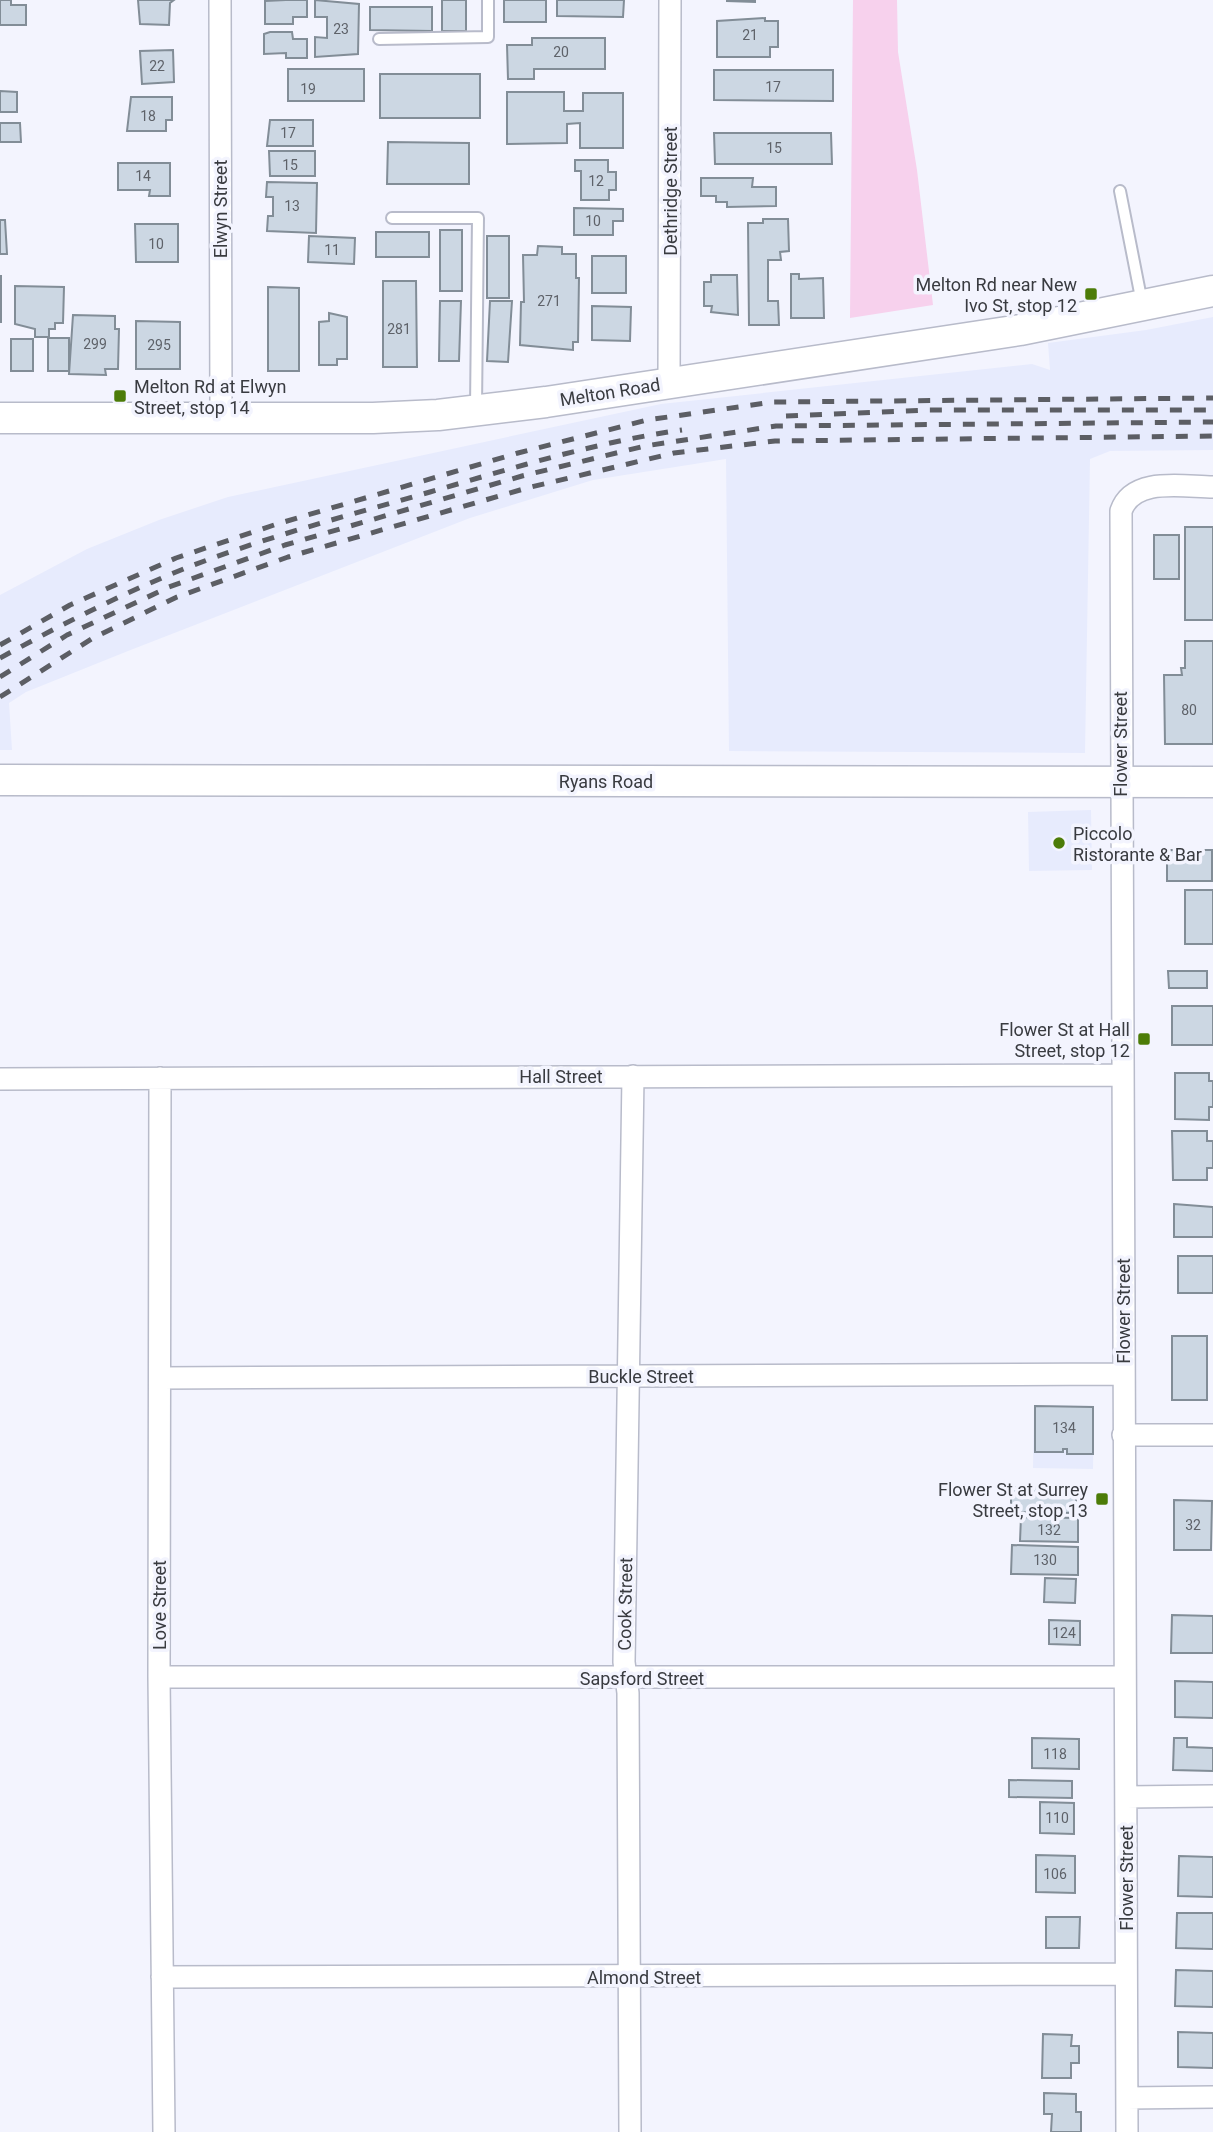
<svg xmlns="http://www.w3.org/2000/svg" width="1213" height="2132" viewBox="0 0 1213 2132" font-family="Roboto,sans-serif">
	<rect width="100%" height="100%" fill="#f3f4fe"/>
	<path fill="#e7ebfd" d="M1213,317V450L1110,451L1090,459L1085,753L729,751L726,459L593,480L470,518L128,651L26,692L9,703L12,750H0V595L87,549L159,520L228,497L661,404L1032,364L1050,370L1048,343L1146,330Z
		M1091,810L1092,870L1029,871L1028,812Z
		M1034,1405L1094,1406L1093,1469L1033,1468Z"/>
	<path fill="#f7d1ed" d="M853,0H897L898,52L917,170L933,305L850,318Z"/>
	<path fill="#ccd7e3" stroke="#828d97" stroke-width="2" d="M0,0H11V5H26V25H0Z
		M138,0H174L170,3L169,25L140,24Z
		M286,0H307V17H293V24H265V1Z
		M315,0L359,4L358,54L315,57V37L327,38V17H315Z
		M442,0H466V31H442Z
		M504,0H546V22H504Z
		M557,0H624L623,17L557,16Z
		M727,0H755V2L727,1Z
		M370,7H432V31L370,30Z
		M765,18V21H778V47H770V57H717V21Z
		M270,32H292L293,39H307V58H286V53L264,54V34Z
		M532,38H605V69H534V79H508L507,45H532Z
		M173,50L174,82L142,84L140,51Z
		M288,69H364V101H288Z
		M714,70H833V101L714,100Z
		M380,74H480V118H380Z
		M0,91L17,92V112H0Z
		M507,92H564V111H583V93H623V148H580V123L567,124V143L507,144Z
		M131,97H172V120H166V131H127Z
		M270,120H313V146H267Z
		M0,123H20L21,142H0Z
		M714,133H831L832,164H715Z
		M388,142L469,143V184H387Z
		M269,151H315V176H270Z
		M575,160H608V172H616V190H609V200H581V171H575Z
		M118,163H170V196H149L150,190H118Z
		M701,178H753L752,187H776V206L727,207V202H716V196H701Z
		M267,182L317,183L316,233L267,231L268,216H273V197H266Z
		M574,208L623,209V221H613V235H574Z
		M763,219H788L789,251L780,252L781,260H768V301H778L779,325H749L748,223H763Z
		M0,220H5L7,254H0Z
		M135,224H178V262H136Z
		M440,230H462V291H440Z
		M376,232H429V257H376Z
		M309,236L355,238L354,264L308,262Z
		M487,236H509V298H487Z
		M538,246L562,247V254H576V278H579L578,342H573V350L520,345L521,302H524L523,255H537Z
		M592,256H626V293H592Z
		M791,274H799V279L823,278L824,318H791Z
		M711,275H737L738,315L711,312L712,306H704V282H711Z
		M0,276H1V322H0Z
		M383,281H416L417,367H383Z
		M15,286L64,287L63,323H55V329H49V337H35V329L15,324Z
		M268,287L299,288V371H268Z
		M440,301H461L459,361H439Z
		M490,301H512L508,362L487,361Z
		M592,306L631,307L630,341L592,340Z
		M329,313L347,317V359H337V365H319V322L329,321Z
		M73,315L115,316V329H119L118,369H105L106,375L69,374Z
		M136,321L180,322V369H136Z
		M48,338H69V371H48Z
		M11,339H33V371H11Z
		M1185,527H1213V620H1185Z
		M1154,535H1179V579H1154Z
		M1185,641H1213V744H1165L1164,675H1182L1181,668H1185Z
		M1167,850H1212V881H1167Z
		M1185,890H1213V944H1185Z
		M1168,971H1207V988H1169Z
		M1172,1006H1213V1045H1172Z
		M1175,1073H1209V1081H1213V1107H1209V1120L1175,1119Z
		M1172,1131H1207V1141H1213V1168H1207V1180H1173Z
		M1174,1204L1213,1207V1237H1174Z
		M1178,1256H1213V1293H1178Z
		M1172,1336H1207V1400H1172Z
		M1035,1406L1093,1407V1454H1067V1449H1063V1452H1035Z
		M1011,1487L1076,1488V1513L1011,1512Z
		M1174,1500L1212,1501L1211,1550H1174Z
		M1021,1517L1078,1518V1542L1020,1541Z
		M1012,1545L1078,1547V1575L1011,1574Z
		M1045,1578L1076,1579L1075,1603L1044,1602Z
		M1172,1615L1213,1616V1653H1171Z
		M1049,1620L1080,1621V1645L1049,1644Z
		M1175,1681L1213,1682V1718L1175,1717Z
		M1032,1738L1079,1739V1769L1032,1768Z
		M1174,1738H1187V1747L1213,1748V1771L1173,1770Z
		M1009,1780L1072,1781V1798L1009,1797Z
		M1040,1802L1074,1803V1834L1040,1833Z
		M1036,1855L1075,1856V1893L1036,1892Z
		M1179,1856L1213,1857V1897L1178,1896Z
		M1177,1913H1213V1949L1176,1948Z
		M1046,1917H1080L1079,1948H1046Z
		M1176,1970L1213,1971V2007L1175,2006Z
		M1178,2032L1213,2033V2068L1178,2067Z
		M1043,2034L1072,2035L1071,2046H1079V2063H1071V2078H1042Z
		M1044,2093L1076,2094V2112H1081V2132H1051L1052,2114H1044Z"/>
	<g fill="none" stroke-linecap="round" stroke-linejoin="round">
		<defs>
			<path id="lane" d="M379,39L488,37V0
				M1120,191L1142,303
				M392,218H478L476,408"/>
			<path id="street" d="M220,0L221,417
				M669,383L670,0
				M160,1078L159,1677L164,2132
				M0,1079L1121,1075
				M160,1378L1123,1374
				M1123,1435H1213
				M159,1677H1125
				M1126,1797L1213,1796
				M162,1977L1126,1974
				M1127,2098L1213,2097
				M630,2132L628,1693L624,1662L633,1076
				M1127,2132L1121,511C1133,476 1184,487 1213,487"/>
			<path id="secondary" d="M0,418H373L438,415L546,402L1020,330L1213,291
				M0,780L1213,782"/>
		</defs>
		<use href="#lane" stroke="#b8bbca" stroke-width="14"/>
		<use href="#street" stroke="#b8bbca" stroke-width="24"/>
		<use href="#secondary" stroke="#b8bbca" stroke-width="33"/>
		<use href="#lane" stroke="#fff" stroke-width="10"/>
		<use href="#street" stroke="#fff" stroke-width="21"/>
		<use href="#secondary" stroke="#fff" stroke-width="30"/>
		<path stroke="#5c5e64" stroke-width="5" stroke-dasharray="12 12" stroke-linecap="butt" d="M786,416L927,410H1213
			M0,645L70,605L176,558L277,524L518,453L647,420L773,402L1213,398
			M0,658C59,626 119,595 181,570C262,538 346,516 430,492C513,468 596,442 682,430
			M0,677L67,635L169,587L285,545L522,476L645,446L776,426L1213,422
			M0,697L93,638L177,597L288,557L527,488L674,453L775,441L1213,436"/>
	</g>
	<g fill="#4c7c08" stroke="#f3f4fe" stroke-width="2.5">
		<rect x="1084" y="287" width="14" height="14" rx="3.5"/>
		<rect x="113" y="389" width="14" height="14" rx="3.5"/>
		<circle cx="1059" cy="843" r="7"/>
		<rect x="1137" y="1032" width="14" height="14" rx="3.5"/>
		<rect x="1095" y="1492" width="14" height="14" rx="3.5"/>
	</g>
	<g text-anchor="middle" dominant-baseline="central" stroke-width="7" stroke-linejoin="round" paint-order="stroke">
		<g font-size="14" fill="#5e6269">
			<text x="341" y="29">23</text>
			<text x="750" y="35">21</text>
			<text x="561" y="52">20</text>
			<text x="157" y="66">22</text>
			<text x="773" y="87">17</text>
			<text x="308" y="89">19</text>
			<text x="148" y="116">18</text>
			<text x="288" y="133">17</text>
			<text x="774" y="148">15</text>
			<text x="290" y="165">15</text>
			<text x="143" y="176">14</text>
			<text x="596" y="181">12</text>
			<text x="292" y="206">13</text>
			<text x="593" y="221">10</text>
			<text x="156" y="244">10</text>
			<text x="332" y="250">11</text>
			<text x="549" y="301">271</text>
			<text x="399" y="329">281</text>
			<text x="95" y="344">299</text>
			<text x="159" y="345">295</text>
			<text x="1189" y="710">80</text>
			<text x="1064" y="1428">134</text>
			<text x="1193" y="1525">32</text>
			<text x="1049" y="1530">132</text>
			<text x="1045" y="1560">130</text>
			<text x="1064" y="1633">124</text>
			<text x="1055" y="1754">118</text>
			<text x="1057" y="1818">110</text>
			<text x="1055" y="1874">106</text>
		</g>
		<g font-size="18" fill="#393b40" stroke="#f3f4fe">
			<text transform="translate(670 191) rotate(-90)">Dethridge Street</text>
			<text transform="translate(220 209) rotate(-90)">Elwyn Street</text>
			<text transform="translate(610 392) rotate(-9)">Melton Road</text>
			<text transform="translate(1120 744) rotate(-90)">Flower Street</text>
			<text x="606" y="781">Ryans Road</text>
			<text x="561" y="1076">Hall Street</text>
			<text transform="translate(1123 1311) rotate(-90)">Flower Street</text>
			<text x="641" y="1376">Buckle Street</text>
			<text transform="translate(625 1604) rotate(-89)">Cook Street</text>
			<text transform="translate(159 1605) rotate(-90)">Love Street</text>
			<text x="642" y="1678">Sapsford Street</text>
			<text transform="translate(1126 1878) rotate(-90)">Flower Street</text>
			<text x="644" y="1977">Almond Street</text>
		</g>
		<g font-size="18" fill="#393b40" stroke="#f3f4fe" text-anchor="end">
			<text x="1077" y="284">Melton Rd near New<tspan x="1077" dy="21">Ivo St, stop 12</tspan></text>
			<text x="134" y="386" text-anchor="start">Melton Rd at Elwyn<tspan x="134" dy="21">Street, stop 14</tspan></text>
			<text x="1073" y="833" text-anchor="start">Piccolo<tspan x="1073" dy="21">Ristorante &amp; Bar</tspan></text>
			<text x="1130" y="1029">Flower St at Hall<tspan x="1130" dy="21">Street, stop 12</tspan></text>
			<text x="1088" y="1489">Flower St at Surrey<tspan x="1088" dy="21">Street, stop 13</tspan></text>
		</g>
	</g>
</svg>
